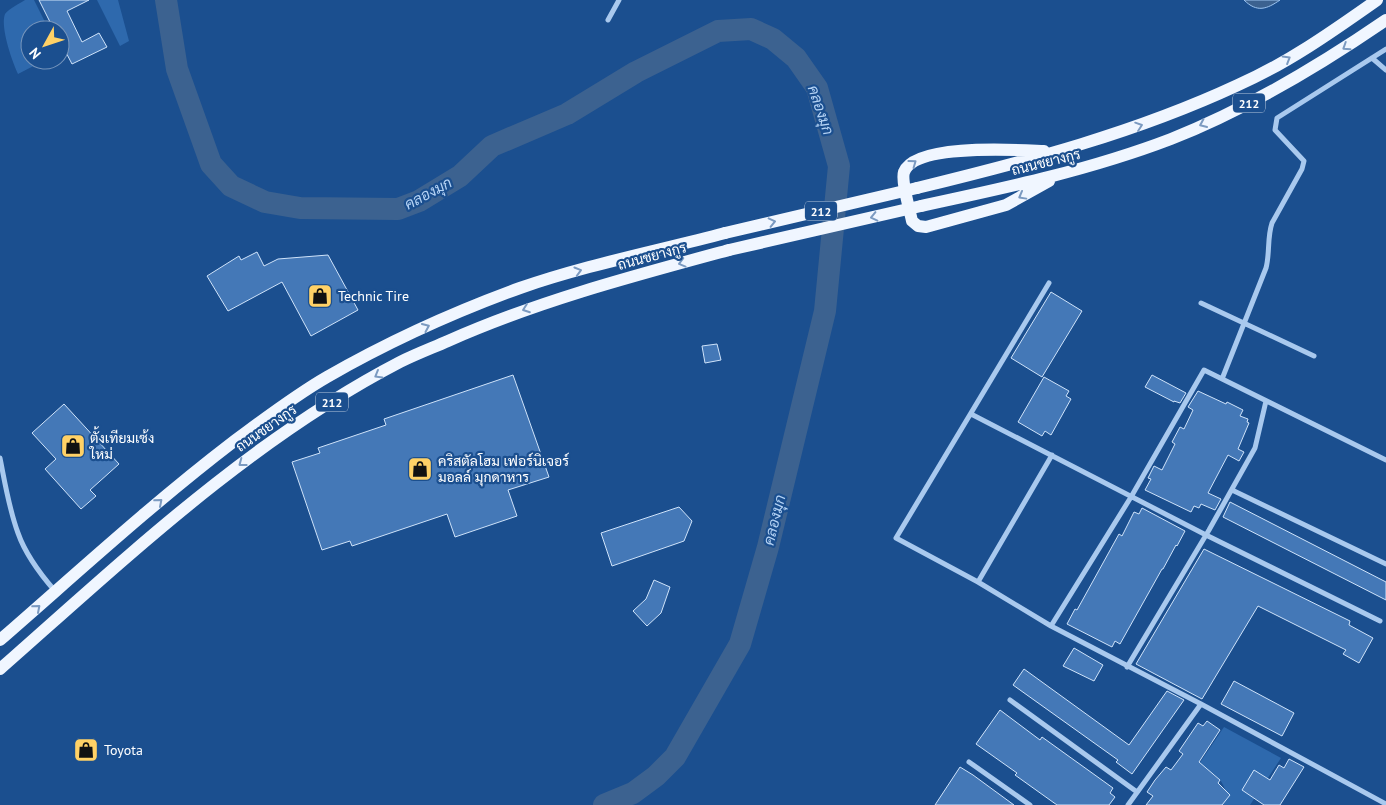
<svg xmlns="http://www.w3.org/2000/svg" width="1386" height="805" viewBox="0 0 1386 805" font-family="'PT Sans',Sarabun,sans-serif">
	<rect width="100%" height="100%" fill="#1b4f8f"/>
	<path fill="#2e69ad" d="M25,0H34L49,30H30V60H45L18,74C12,61 0,27 5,14C10,8 19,4 25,0Z
		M97,0H118L129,41L120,46Z
		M1224,727L1281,758L1250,805H1222L1227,798C1224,778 1215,775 1199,764Z"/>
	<path fill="#3c6290" stroke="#9cc4f0" d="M1244,0H1280C1267,9 1257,13 1244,0Z"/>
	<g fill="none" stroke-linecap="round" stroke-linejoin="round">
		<path stroke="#3c6290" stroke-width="22" d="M166,0L177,69L211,164L231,186L265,202L300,208L398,209L419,201L460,176L492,146L567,114L636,72L718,31L751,29L773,39L796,58L817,88L839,166L825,311L768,547L740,644L675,757L656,776L633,793L604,805"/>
	</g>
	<path fill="#4478b7" stroke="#cfe3fa" d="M39,0H89L67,11L82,42L99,33L107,47L72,64L60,41V30H54Z
		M257,252L264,266L278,259L328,255L358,310L311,336L282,282L228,311L207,276L239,256L241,260Z
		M1051,292L1082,311L1042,377L1011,358Z
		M717,344L721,360L705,363L702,346Z
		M513,375L549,477L508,490L517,516L455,537L447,514L352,546L350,541L322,550L292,462L320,453L318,448L386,425L384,419Z
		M1152,375L1186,393L1180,403L1174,401V402L1145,387Z
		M1044,377L1069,391L1066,396L1071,399L1051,435L1045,431L1042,436L1018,422Z
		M1198,391L1226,404L1227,402L1243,410L1240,416L1248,419L1247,422L1249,423L1238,449L1244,452L1239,461L1228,455L1208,493L1221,499L1215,510L1201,504L1199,508L1194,506L1191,512L1145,490L1151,479L1148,478L1154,466L1162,470L1175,444L1172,442L1180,427L1184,429L1193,410L1188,407Z
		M64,404L119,464L90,490L96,496L81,509L45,469L56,459L32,433Z
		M1230,502L1386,582V600L1223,517Z
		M679,507L692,521L684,541L612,566L601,533Z
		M1142,508L1185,531L1177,546L1176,545L1163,569H1162L1120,644L1115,641L1112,647L1067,624L1075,609L1077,610L1119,534L1122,536L1134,512L1139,514Z
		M1204,549L1350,621L1349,625L1373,638L1359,663L1343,654L1346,650L1258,606L1202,699L1136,664Z
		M654,580L670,587L661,613L647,626L633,611L646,599Z
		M1074,648L1103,665L1094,681L1063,666Z
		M1024,669L1129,745L1167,691L1184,700L1132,774L1116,762L1118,760L1013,685Z
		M1234,681L1294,713L1282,736L1221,704Z
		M1000,710L1040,740L1042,737L1113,788L1110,793L1115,797L1109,805H1057L1015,775L1017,773L976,744Z
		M1207,721L1220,730L1199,762L1220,780L1218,783L1230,795L1222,805H1146L1153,796L1147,792L1155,780L1166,767L1171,770L1183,754L1179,751L1198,723L1203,726Z
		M1289,759L1304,767L1280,805H1264L1242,790L1254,770L1270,780L1279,765L1284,768Z
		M960,767L973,775L1014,805H935Z"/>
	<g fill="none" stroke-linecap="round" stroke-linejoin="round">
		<path stroke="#a9c9ee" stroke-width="5" d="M608,20L619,0
			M1372,58L1386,70
			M1049,283L896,538L978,582L1051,626L1201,704L1386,804
			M1201,303L1314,356
			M1222,379L1266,268C1270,253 1267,238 1272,223L1302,169L1304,161L1275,130L1277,118L1386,49
			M971,414L1206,535L1380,621
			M0,458C5,483 9,509 18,533C25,553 41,575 55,591
			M1232,490L1386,564
			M978,582L1052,455
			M1051,626L1131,497L1204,370L1386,460
			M1127,667L1209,530L1255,448L1266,401
			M1010,700L1137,792
			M969,762L1030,805
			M1128,805L1201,704"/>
		<path stroke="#f0f6ff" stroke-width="12" d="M1044,151C1017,150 915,143 904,172C901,181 910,211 912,221L918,226L926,227L1006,205L1049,181
			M917,188C1028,161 1135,133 1238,85C1288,63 1333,31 1377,0
			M921,206C1005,188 1090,170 1171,139C1247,109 1319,66 1386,20
			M0,640C77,573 152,504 233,442C263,420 294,396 327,377C388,342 454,312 520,288C586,265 657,251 725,233
			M0,669C126,558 250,440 400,362C416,354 432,348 448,341C538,301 633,276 729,250"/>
		<path stroke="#f0f6ff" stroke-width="12" d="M725,233L917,188
			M729,250L921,206"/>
	</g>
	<defs><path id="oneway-chevron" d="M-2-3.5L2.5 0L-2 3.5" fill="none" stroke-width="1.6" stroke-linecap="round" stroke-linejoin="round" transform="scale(1.25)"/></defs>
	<g stroke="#7b9ac1">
		<use href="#oneway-chevron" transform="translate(1346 47) rotate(147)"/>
		<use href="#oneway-chevron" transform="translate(1287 59) rotate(-31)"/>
		<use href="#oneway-chevron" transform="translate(1203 124) rotate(156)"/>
		<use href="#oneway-chevron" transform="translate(1139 126) rotate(-19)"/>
		<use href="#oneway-chevron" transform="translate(913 163) rotate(-36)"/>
		<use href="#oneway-chevron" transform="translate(1022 196) rotate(151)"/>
		<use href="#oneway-chevron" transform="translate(874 217) rotate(167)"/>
		<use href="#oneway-chevron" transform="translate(772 222) rotate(-13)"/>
		<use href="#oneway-chevron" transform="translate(682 263) rotate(165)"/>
		<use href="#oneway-chevron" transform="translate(578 271) rotate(-16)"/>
		<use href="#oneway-chevron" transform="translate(526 309) rotate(160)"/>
		<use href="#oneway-chevron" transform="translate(426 327) rotate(-24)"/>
		<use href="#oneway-chevron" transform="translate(378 375) rotate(150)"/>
		<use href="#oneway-chevron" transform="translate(242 463) rotate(143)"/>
		<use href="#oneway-chevron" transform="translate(159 502) rotate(-41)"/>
		<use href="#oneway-chevron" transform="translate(37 608) rotate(-41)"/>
	</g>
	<defs>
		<symbol id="shop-square" viewBox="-11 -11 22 22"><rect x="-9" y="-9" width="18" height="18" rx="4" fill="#ffd166" stroke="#1b4f8f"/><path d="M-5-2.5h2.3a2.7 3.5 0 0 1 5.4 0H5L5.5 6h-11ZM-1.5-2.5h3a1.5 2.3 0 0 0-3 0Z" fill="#111"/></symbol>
	</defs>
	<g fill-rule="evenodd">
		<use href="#shop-square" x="306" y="282" width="28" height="28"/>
		<use href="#shop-square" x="59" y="432" width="28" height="28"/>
		<use href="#shop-square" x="406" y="455" width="28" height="28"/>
		<use href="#shop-square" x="72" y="736" width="28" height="28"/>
	</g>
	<g text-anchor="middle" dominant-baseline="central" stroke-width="4.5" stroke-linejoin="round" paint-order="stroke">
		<g fill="#1b4f8f" stroke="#bbcadd" stroke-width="1">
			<rect x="1233" y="93.5" width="32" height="19" rx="4"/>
			<rect x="805" y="201.5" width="32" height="19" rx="4"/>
			<rect x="316" y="392.5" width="32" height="19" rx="4"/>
		</g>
		<g font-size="12" font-weight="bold" fill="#fff">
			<text x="1249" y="103">212</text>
			<text x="821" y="211">212</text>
			<text x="332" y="402">212</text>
		</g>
		<g font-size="14" fill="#fff" stroke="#1b4f8f">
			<text transform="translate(1046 162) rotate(-14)">ถนนชยางกูร</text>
			<text transform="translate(652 256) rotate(-15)">ถนนชยางกูร</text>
			<text transform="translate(266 428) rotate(-35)">ถนนชยางกูร</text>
		</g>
		<g font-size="14" fill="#fff" stroke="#1b4f8f" text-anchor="start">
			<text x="338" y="296">Technic Tire</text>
			<text x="90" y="438">ตั้งเทียมเซ้ง<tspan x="90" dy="16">ใหม่</tspan></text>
			<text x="438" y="461">คริสตัลโฮม เฟอร์นิเจอร์<tspan x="438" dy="16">มอลล์ มุกดาหาร</tspan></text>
			<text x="104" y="750">Toyota</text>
		</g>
		<g font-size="15" font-style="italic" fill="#b5d3f5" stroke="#1b4f8f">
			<text transform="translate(821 110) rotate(71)">คลองมุก</text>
			<text transform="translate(428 193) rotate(-28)">คลองมุก</text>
			<text transform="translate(774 520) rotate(-76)">คลองมุก</text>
		</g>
	</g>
	<g transform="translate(45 45) rotate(230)"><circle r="24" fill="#1b4f8f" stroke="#7695bc"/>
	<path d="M0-4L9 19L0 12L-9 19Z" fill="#ffd166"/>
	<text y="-8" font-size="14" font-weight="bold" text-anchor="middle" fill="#ffffff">N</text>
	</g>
</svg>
